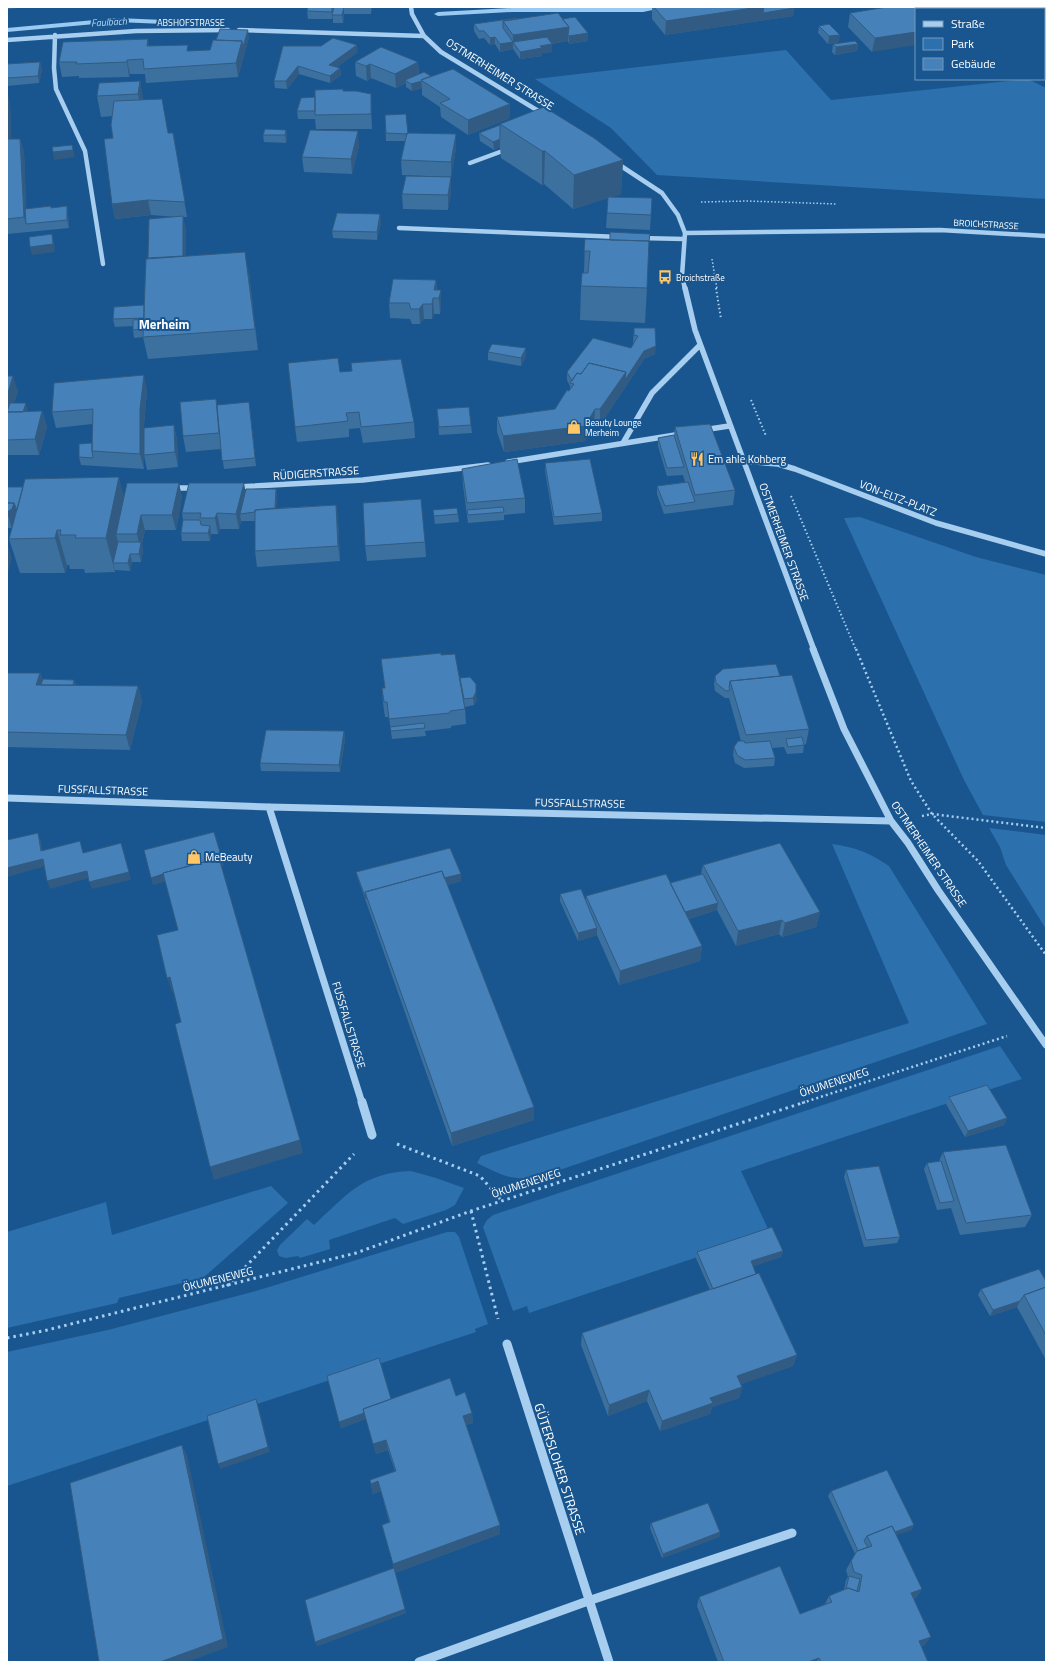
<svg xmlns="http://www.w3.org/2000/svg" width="1053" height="1669" viewBox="0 0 1053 1669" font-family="'Titillium Web',sans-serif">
	<rect width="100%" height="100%" fill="#19568f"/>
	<path fill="#2c70ae" d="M786,50L831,100L1028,79L1046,88V199L657,175L611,128L535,79Z
		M860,517L976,557L1046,575V822L983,815L964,780L844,518Z
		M989,828L1046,835V929L1006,865L1000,847Z
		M832,844C855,847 870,853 889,866L987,1024L539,1177C510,1181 502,1175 477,1163L481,1156L909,1023Z
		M1000,1046L1022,1079L741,1171L770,1233L529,1313L527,1306L513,1311L483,1227L487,1220L493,1215Z
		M411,1171L436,1178L464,1188L455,1205L446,1210L403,1224L395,1218L329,1240L330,1249L300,1258L298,1256L286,1258L279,1256L277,1250L280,1245L307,1219L314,1225C348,1194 362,1173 411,1171Z
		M271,1186L288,1203L203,1278L119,1298L117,1303L7,1328V1232L106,1202L112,1235Z
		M447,1232H455L459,1237L488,1324L475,1329L476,1332L7,1486V1352L108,1330L256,1291Z"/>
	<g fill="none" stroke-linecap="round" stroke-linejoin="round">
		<path fill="#9ac9f1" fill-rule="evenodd" d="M667,7L643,12H512L438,16L434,14L438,12L512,8Z
			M117,18L212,22L216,24L212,26L117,22L7,32V28Z"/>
		<path stroke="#a7cdef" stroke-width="1.5" stroke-dasharray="1.5 2" stroke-linecap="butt" d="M701,202L747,201L837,204
			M712,259L717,289"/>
		<path stroke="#a7cdef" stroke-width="2" stroke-dasharray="1.5 2.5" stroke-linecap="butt" d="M716,288L721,319
			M751,400L766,436
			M791,496L856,650"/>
		<path stroke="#a7cdef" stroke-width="2.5" stroke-dasharray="2 3" stroke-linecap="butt" d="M856,649L911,781L932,814L978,861L1046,955
			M922,816L932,814L1046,828
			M802,1103L1007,1036"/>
		<path stroke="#a7cdef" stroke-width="3" stroke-dasharray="2.5 4" stroke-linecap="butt" d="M397,1144L480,1176L501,1200
			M471,1211L498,1319
			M227,1286L354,1154
			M7,1338L43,1331L356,1253L471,1211L805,1102"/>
		<path stroke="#a7cdef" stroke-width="4.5" d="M411,7L412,14L424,36L441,52L545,115
			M239,30L424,36
			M55,35L54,68L56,89L85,151L103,264
			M7,40L136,31L228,30
			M615,162L662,193L678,215L685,233L682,276L685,289
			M470,163L508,149
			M399,228L620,237
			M685,233L940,230L1046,236
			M640,238L684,239"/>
		<path stroke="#a7cdef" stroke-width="5.5" d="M685,288L695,330L814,650
			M703,430L729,426
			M623,443L652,393L700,345
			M743,461L778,464L795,469L936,523L1046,554
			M508,462L675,435
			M237,487L363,480L488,465
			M171,488H197"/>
		<path stroke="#a7cdef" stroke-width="7" d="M813,649L844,729L891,821L908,843L938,890L1046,1045
			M7,798L269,807L891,821
			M269,807L362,1103"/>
		<path stroke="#a7cdef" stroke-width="9" d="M362,1102L372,1135
			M507,1344L609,1662
			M419,1662L588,1601L792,1533"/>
	</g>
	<path fill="#3c709f" d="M7,7H28L7,9Z
		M308,7H372L371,14H344L343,23H333V17L332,19H308L307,11Z
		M652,7H793L794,8L793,16L665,35L652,19Z
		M942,7H1030L1032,9H943L942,8Z
		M925,9L872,52L848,27L850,13Z
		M517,19H562L588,33V41L569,44L568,41L551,44L552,52L542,53V56L520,59L513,49L500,52L495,44L490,45L484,38L479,39L474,31V24Z
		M819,26L839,42L828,44L818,33Z
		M249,37L238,77L146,83L145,74H130L129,77L79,78V76L62,77L59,62L149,46L189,51L210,50Z
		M833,44H858L857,51L835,55L832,52Z
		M283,46L358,52L337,67L340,68L341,75L330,83L299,74L287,89L275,88L274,81Z
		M40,62L42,70L39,83L7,86V64Z
		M355,62H418L419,74L431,76L510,104V118L468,135L441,117L440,107L422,95V88L412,91L406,87V83L396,88L371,78L367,81L356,76Z
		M140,81L143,100L168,133H173L187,217H183L186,231V256L249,273L258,350L148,359L143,337L134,338L133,330V326L115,327L113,319L144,305L148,258L176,217L151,215L115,219L112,204L113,138L112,116L101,117L97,96Z
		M343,91L372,108V129H316L315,119H298L297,111L315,97Z
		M7,92L10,104L11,139H20L24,153L26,209L51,208L68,214L69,228L7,234Z
		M385,115L408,133L456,134V149L451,177L402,175L401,160L406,141H386Z
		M500,124L623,160L621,194L611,197L652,198L650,230L606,228L608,198L573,209L544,184L542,185L501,158L500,147L494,150L480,141L479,133L500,125Z
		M286,130L287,138L286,143L264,142L263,135Z
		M359,146L352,174L304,172L302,157Z
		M451,177V192L448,210L403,209L402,194Z
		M381,222L377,240L333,238L332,231Z
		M585,239L647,288L645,323L580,320L581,286L584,273Z
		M436,280L437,290L441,305L440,314H434L432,319H424L420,324H412L410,319L390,318L389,303Z
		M634,328L655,354L644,359L600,425H594L585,441L504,452L497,432V417L555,409L570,389V386L567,380V372L631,348L634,343H633Z
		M488,352L526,356L521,366L488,360Z
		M351,363L414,422L415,438L363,443L360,428L349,429V437L297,442L295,427L340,372L352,371Z
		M7,376L18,391L14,403L28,411V412L42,411L47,427L39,455H7Z
		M147,390L144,425V469L81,465L79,457L92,443V424L56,428L52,412Z
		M216,399L217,405L250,409L256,466L224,469L221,449L186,452L183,436Z
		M437,409L471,425L472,433L439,435Z
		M174,425L177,440L178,467L147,470L144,455Z
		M675,427L735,490L733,505L664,514L657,494V486L685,482L683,475L667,476L658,446V438L674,435Z
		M545,463L602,513V521L554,525L545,471Z
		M462,469L525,498V513L504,515V520L468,523L463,485Z
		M179,483L182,498L176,530H145L142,544L143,550L141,562H132L130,571L115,570V572L85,573L84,569H70L69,565H67L65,573H20L9,539L12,528H7V487L124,496Z
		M276,489L277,497L276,508L336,505L338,520L340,561L257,567L255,551V521H241L239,529H220L218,534H211L210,541H182L181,533L183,520L182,513L246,491Z
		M433,510L458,514L459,522L435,524Z
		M425,542L426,557L367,561L365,546Z
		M441,655L460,678L477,700L474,705L465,707L466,724L451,726V728L425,731L426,736L392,739L389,717H385L383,703L382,688H385L381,659Z
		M7,673H40L43,681L74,680L76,685L138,686L142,701L130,750L7,747Z
		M715,676H780L809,729L806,744L804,745L803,753L787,754L784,747L772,748L775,758L774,766L744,768L735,763L733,755L734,747L741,741L729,698H725L715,691L714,684Z
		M344,731L345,739L340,772L261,771L260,763Z
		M703,865L820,912L816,927L782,937L779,934L736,946L717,910L688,919L702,946L700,961L619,985L597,935L578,941L560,901V894L586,901V896L670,883L701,874Z
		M356,872L461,881L447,885L534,1120L452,1146L358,879Z
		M949,1097L1007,1118L1004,1125L965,1137L946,1104Z
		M943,1152L1032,1215L1025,1227L960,1235L951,1208L937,1210L924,1169L927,1163L939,1161Z
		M846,1170L900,1237L897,1243L864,1247L844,1177Z
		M783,1251L781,1257L753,1266L756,1274L797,1355L793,1366L741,1384L742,1387L739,1398L712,1407L710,1414L660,1431L647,1401L608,1416L581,1345L582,1333L710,1290L696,1258L697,1252Z
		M1046,1281V1360L1017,1307L990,1316L978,1295L981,1289Z
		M327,1376L391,1399L456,1396L472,1413L473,1423L466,1425L500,1525V1534L395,1573L406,1613L317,1646L394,1568L382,1525L389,1522L381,1491L373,1494L370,1480L395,1471L388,1450L376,1454L366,1419L341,1428Z
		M831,1491L914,1525L911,1530L896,1535L922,1589L916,1598L913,1599L925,1645L921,1646L927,1662H718L697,1606L699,1597L800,1614L825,1604L829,1596L844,1590L846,1580L848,1577L846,1570L855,1554L828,1496Z
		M651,1523L720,1532L719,1537L662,1558L650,1528Z"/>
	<path fill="#315b82" d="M332,7L333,14L332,19Z
		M344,7V14L343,23L342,15Z
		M371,7H372L371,14Z
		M759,7L794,8L793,16L665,35L666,21Z
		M569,27L568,41L518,49L513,42V35Z
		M248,30L249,37L238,77L236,63L242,41Z
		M916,32V45L872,52L875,38Z
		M588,33V41L569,44V36Z
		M840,35L839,42L828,44L829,36Z
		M495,37V44L490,45V38Z
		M148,39L151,53L147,46Z
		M513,42V49L500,52V44Z
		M552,44V52L542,53V56L520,59V52L540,46Z
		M858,44L857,51L835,55L836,47Z
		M357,45L358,52L330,72L329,65Z
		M127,60L130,74L129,77L127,62Z
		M40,62L42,70L39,83L38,76Z
		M418,62L419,76L405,80L406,83L396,88L395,74Z
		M370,64L371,78L367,81L366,66Z
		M298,66L299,74L287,89L286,81Z
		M340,68L341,75L330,83V76Z
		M140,81L144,102L142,114L138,94Z
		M421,81L422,88L412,91L411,84Z
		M7,92L10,104L12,154L8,139Z
		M371,94L372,108V129L371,114Z
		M510,104V118L468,135V120Z
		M286,130L287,138L286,143L285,135Z
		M358,131L359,146L352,174L351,159Z
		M456,134V149L451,177V162Z
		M20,139L24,153L27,224H26L24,217Z
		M500,139V147L494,150L493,142Z
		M72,145L75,157L54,160L53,152Z
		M542,151H545L544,184L542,185Z
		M623,160L621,194L573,209L574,175Z
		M451,177V192L448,210V195Z
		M148,200L151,215L115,219L112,204Z
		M67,206L68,214L69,228L67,220Z
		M380,214L381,222L377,240V232Z
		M183,216L186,231V278L183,262Z
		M52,234L54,242L55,252L32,255L30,247Z
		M245,252L249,273L258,350L255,329Z
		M436,280L437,295L434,290Z
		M441,290V305L440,314L439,298Z
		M433,298L434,314L432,319V304Z
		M423,304L424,319L420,324L419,309Z
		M656,346L655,354L644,359L600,425V409L626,372L644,351Z
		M526,348V356L521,366V358Z
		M144,375L147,390L144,425V469L140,454V409Z
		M13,376L18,391L9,419H7V396Z
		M216,399L219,414L222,448L219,433Z
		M249,402L250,409L256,466L255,458Z
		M26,403L28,411L23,427L21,419Z
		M595,409L594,425L585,441L504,452L503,436Z
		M42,411L47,427L39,455L35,439Z
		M174,425L177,440L178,467L175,452Z
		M119,477L128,512L116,534L120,550L113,563L115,570V572L106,538Z
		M179,483L182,498L176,530L172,515Z
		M244,483L247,499L240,514L241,521L239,529L236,514Z
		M276,489L277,497L276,519L275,511Z
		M14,503L19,518L12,528L7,512Z
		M336,505L338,520L340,561L338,546Z
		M217,513L220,529L218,534L215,518Z
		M141,515L145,530L142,544L143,550L141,562L139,554L140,548L137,534Z
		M210,526L211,534L210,541L208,533Z
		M57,530L67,565L65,573L55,538Z
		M7,543L12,558L7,576Z
		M130,554L132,562L130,571L128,563Z
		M40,673L45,689L36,685Z
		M74,680L77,688L71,691Z
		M138,686L142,701L130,750L126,735Z
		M476,692L477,700L474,705L473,698Z
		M344,731L345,739L340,772L339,765Z
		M38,833L41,841L44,859L41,851Z
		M121,843L131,880L92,889L89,882Z
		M43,859L46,866L7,877V868Z
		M222,859L224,866L153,885L151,878Z
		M87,871L89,878L50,889L47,881Z
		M461,874V881L370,906L368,899Z
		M718,903L717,910L680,921L681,913Z
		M820,912L816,927L782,937L785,923Z
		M782,920L779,934L736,946L738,931Z
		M597,928V935L578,941V933Z
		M702,946L700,961L619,985L620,971Z
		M170,977L175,991L172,992L167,978Z
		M534,1107V1120L452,1146L451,1133Z
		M1007,1118L1004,1125L965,1137L968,1131Z
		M300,1140L303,1153L214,1180L210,1167Z
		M783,1251L781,1257L749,1268L751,1261Z
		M1020,1301L1017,1307L990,1316L993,1310Z
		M797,1355L793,1366L734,1387L737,1376Z
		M742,1387L739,1398L712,1407L710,1414L660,1431L662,1421L710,1398Z
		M649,1390L647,1401L608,1416L609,1405Z
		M256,1399L258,1404L270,1452L220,1469L218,1464Z
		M364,1413L366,1419L341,1428L339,1422Z
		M472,1413L473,1423L464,1426L463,1416Z
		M386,1440L388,1450L376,1454L373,1444Z
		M182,1445L187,1455L228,1647L187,1662H160Z
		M378,1481L381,1491L373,1494L371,1484Z
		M500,1525V1534L395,1573L393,1564Z
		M914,1525L911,1530L888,1538L891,1533Z
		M720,1532L719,1537L662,1558L663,1554Z
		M922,1589L916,1598L905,1602L911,1593Z
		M405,1609L406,1613L317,1646L315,1642Z
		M931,1637L925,1645L913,1649L919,1641Z
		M819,1658L816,1662H808Z"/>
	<path fill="#4682b9" stroke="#315b82" d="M308,7H332V12L307,11Z
		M334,7H344L342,15H332Z
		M654,7H759L666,21Z
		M764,7H793L794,8L763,13Z
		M887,7H923L925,9H916V32L875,38L850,13Z
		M964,7H1030L1032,9H966Z
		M558,13L569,27L513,35L503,21Z
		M575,17L588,33L569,36L568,35L569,27L562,19Z
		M516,18L517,19L503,21V28L513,42L500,44L495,37L490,38L484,31H479L474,24Z
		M829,24L840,35L829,36L819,26Z
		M220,29L248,30L243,47L242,41L216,40Z
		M547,37L552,44L540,46L542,48L520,52L513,42Z
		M333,38L357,45L329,65L340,68L330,76L298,66L286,81H274L283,46H321Z
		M148,39L147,46L188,45L187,51L210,50L213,40L242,41L236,63L144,69L143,59L127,60V62L76,64L77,62H59L63,42Z
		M855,41L858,44L836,47L833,44Z
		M381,47L418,62L395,74L370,64L366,66L355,62Z
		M40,62L38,76L7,78V64Z
		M453,69L510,104L468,120L440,103L450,99L421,80Z
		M424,72L431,76L421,80L422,81L411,84L405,80Z
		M140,81L138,94L97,96L99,83Z
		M343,89V91H356L371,94V114L315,115V90Z
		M315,97V111H297L301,98Z
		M162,99L168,133H173L185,202L148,200L112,204L104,139L113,138L111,125L114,101Z
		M544,107L594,138L623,160L574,175L545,151H542L500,124Z
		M7,112L8,139H20L24,217L7,219Z
		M406,114L408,134L386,133L385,115Z
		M500,125V139L493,142L479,133Z
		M265,129L286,130L285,135H263Z
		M310,130L358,131L351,159L302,157Z
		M407,133L456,134L451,162L401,160Z
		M72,145L73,150L53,152L52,147Z
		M406,176L451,177L448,195L402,194Z
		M608,197L652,198L651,215L607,213Z
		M51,206V208L67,206V220L26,224L25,209Z
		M337,213L380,214L377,232L332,231Z
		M183,216V256L148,258L149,219Z
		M610,232L650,234L649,241L610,240Z
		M52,234L53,244L30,247L29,237Z
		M585,239L649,241L647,288L581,286L582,273H588L590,251H584Z
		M245,252L255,329L143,337L146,259Z
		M393,279L436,280L434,290H441L439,298H433L432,304H423L419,309H411L409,303H389Z
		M144,305V318L113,319L114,307Z
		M144,319V329L133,330V320Z
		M634,328H655L656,346L644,351L625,380L626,372L589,363L581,374L577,373L572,381L567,372L593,338L631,348L638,336L634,335Z
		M492,344L526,348L521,358L488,352Z
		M338,358L340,372L352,371L351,363L401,359L414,422L361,427L359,412L346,413L348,421L295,427L288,363Z
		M589,363L626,372L600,409H595L585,426L503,436L497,417L555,409L567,390L569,391L574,384L570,383L577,373L581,374Z
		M144,375L140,409V454L92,451L93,409L52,412L54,383Z
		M7,376H13L7,396Z
		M216,399L219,433L183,436L180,402Z
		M249,402L255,458L222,461L217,405Z
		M10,403H26L23,412H7Z
		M469,407L471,425L439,427L437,409Z
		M42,411L35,439L7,440V412Z
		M710,424L735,490L695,495L675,427Z
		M174,425L175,452L144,455V428Z
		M674,435L684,467L667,468L658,438Z
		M92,443V451L93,458L79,457V444Z
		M517,459L525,498L467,503L462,469Z
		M590,459L602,513L554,517L545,463Z
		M119,477L106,538H75L76,535H60L61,530H57L55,538L9,539L25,479Z
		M688,482L695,502L665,506L657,486Z
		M127,483H179L172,515H141L137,534H116Z
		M189,483H244L236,514L217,513L215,518H200L201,513H182Z
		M7,487H23L17,510L14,503H7Z
		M246,489H276L275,508L255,510V512L240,514Z
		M421,499L425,542L365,546L363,503Z
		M7,503H14L12,509L7,512Z
		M336,505L338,546L255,551V510Z
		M503,507L504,512L468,515L467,510Z
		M457,508L458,514L434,516L433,510Z
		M183,520H200L201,525L210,526L208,533H181Z
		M118,542H141L139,554H130L128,563H113Z
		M441,653V655L455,654L465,709L450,711V713L389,719L387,702H384L382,688H385L381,659Z
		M776,664L780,676L730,681L729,688L730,690L726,691L716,683L715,676L723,669Z
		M7,673H40L36,685L138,686L126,735L7,732Z
		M792,675L809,729L746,735L730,681Z
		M470,677L476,684V692L473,698L464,699L460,678Z
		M43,679L74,680L73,685H41Z
		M424,723L425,728L391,731L390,727Z
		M266,730L344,731L339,765L260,763Z
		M802,737L804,745L788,747L786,739Z
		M738,741H744L745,743L770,741L775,758L745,760L737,755L734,747Z
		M214,832L222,859L219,860V858L163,873V874L151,878L144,850Z
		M38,833L41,851L80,841L83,853L121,843L129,872L89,882L87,871L47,881L43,859L7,868V840Z
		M780,843L820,912L785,923L782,920L738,931L703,865Z
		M450,848L461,874L444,878L442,871L365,892L366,899L356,872Z
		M219,858L300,1140L210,1167L175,1024L181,1022L170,977L167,978L157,935L178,930L163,873Z
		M442,871L534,1107L451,1133L365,892Z
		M666,874L702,946L620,971L586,896Z
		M703,874L718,903L685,912L670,883Z
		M581,889L597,928L578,933L560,894Z
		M987,1085L1007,1118L968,1131L949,1097Z
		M1006,1145L1032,1215L966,1223L943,1152Z
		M941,1161L954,1201L940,1203L927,1163Z
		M879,1166L900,1237L866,1240L846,1170Z
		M772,1227L783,1251L751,1261L756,1274L713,1289L697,1252Z
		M1039,1269L1046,1281V1287L1024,1295L1020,1301L993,1310L981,1289Z
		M759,1273L797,1355L737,1376L742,1387L710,1398L713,1403L662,1421L649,1390L609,1405L582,1333Z
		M1046,1287V1335L1024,1295Z
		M379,1358L391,1399L363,1409L364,1413L339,1422L327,1376Z
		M450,1378L456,1396L465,1392L472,1413L463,1416L500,1525L393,1564L382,1525L390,1522L378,1481L371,1484L370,1480L396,1471L386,1440L373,1444L363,1409Z
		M256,1399L268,1447L218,1464L207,1416Z
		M182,1445L223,1639L160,1662H99L70,1483Z
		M887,1470L914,1525L895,1532L892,1526L867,1536L864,1541L868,1547L858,1551L831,1491Z
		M708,1503L720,1532L663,1554L651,1523Z
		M892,1526L922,1589L911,1593L931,1637L919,1641L928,1662H821L819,1658L808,1662H724L699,1597L780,1566L800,1614L832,1602L829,1596L848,1588L859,1592L862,1575L854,1572L851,1561L857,1551L872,1546L867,1536Z
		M394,1568L405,1609L315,1642L305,1600Z
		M849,1576L860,1579L857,1591L848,1588L846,1589Z"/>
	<defs>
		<symbol id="bus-bare" viewBox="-9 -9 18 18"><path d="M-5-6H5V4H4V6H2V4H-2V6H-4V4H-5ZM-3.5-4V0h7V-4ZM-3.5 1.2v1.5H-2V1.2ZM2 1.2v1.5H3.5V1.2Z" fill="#ffc665" stroke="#19568f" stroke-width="2.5" paint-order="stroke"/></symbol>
		<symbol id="shop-bare" viewBox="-9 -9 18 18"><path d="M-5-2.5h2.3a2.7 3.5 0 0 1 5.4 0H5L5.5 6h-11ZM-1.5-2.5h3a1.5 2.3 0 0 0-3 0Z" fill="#ffc665" stroke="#19568f" stroke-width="2.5" paint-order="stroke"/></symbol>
		<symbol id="restaurant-bare" viewBox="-9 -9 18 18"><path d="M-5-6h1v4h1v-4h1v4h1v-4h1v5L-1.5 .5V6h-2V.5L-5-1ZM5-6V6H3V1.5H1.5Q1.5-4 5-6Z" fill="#ffc665" stroke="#19568f" stroke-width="2.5" paint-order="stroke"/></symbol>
	</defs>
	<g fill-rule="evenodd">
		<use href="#bus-bare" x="655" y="267" width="20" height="20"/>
		<use href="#shop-bare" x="564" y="417" width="20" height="20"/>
		<use href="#restaurant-bare" x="687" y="449" width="20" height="20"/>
		<use href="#shop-bare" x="184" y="847" width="20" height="20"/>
	</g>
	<g text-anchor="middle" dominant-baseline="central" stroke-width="4" stroke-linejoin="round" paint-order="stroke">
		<g font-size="9" fill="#fff" stroke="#19568f">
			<text x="191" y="22">ABSHOFSTRASSE</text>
			<text transform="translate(986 224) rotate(3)">BROICHSTRASSE</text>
		</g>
		<g font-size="9" fill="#fff" stroke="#19568f" text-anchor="start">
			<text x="676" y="277">Broichstraße</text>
			<text x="585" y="422">Beauty Lounge<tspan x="585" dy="10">Merheim</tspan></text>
		</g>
		<g font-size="10" font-style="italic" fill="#b3d7f6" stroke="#19568f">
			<text transform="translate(109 22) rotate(-3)">Faulbach</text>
		</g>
		<g font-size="11" fill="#fff" stroke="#19568f">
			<text transform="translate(500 74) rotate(32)">OSTMERHEIMER STRASSE</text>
			<text transform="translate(316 473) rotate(-4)">RÜDIGERSTRASSE</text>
			<text transform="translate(898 498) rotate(21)">VON-ELTZ-PLATZ</text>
			<text transform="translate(784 542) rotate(70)">OSTMERHEIMER STRASSE</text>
			<text transform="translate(103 790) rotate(2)">FUSSFALLSTRASSE</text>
			<text transform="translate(580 803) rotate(1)">FUSSFALLSTRASSE</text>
			<text transform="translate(929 854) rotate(56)">OSTMERHEIMER STRASSE</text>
			<text transform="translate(349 1025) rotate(73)">FUSSFALLSTRASSE</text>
			<text transform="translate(834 1082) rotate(-18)">ÖKUMENEWEG</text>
			<text transform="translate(526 1183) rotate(-18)">ÖKUMENEWEG</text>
			<text transform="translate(218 1279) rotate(-14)">ÖKUMENEWEG</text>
		</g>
		<g font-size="11" fill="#fff" stroke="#19568f" text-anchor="start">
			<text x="708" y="459">Em ahle Kohberg</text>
			<text x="205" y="857">MeBeauty</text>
		</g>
		<g font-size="13" font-weight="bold" fill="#fff" stroke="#19568f">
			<text x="164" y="324">Merheim</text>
		</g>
		<g font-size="13" fill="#fff" stroke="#19568f">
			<text transform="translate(560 1469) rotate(72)">GÜTERSLOHER STRASSE</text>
		</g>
	</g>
	<rect width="1053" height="1669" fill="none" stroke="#ffffff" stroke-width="16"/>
	<rect x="915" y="8" width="130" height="72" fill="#19568f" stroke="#759abc"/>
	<rect x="923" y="21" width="20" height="6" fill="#a7cdef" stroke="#759abc"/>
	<text x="951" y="28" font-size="12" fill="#ffffff">Straße</text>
	<rect x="923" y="38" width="20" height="12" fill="#2c70ae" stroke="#759abc"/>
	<text x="951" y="48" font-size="12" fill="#ffffff">Park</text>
	<rect x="923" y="58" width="20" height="12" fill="#4682b9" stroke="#759abc"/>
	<text x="951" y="68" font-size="12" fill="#ffffff">Gebäude</text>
</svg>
